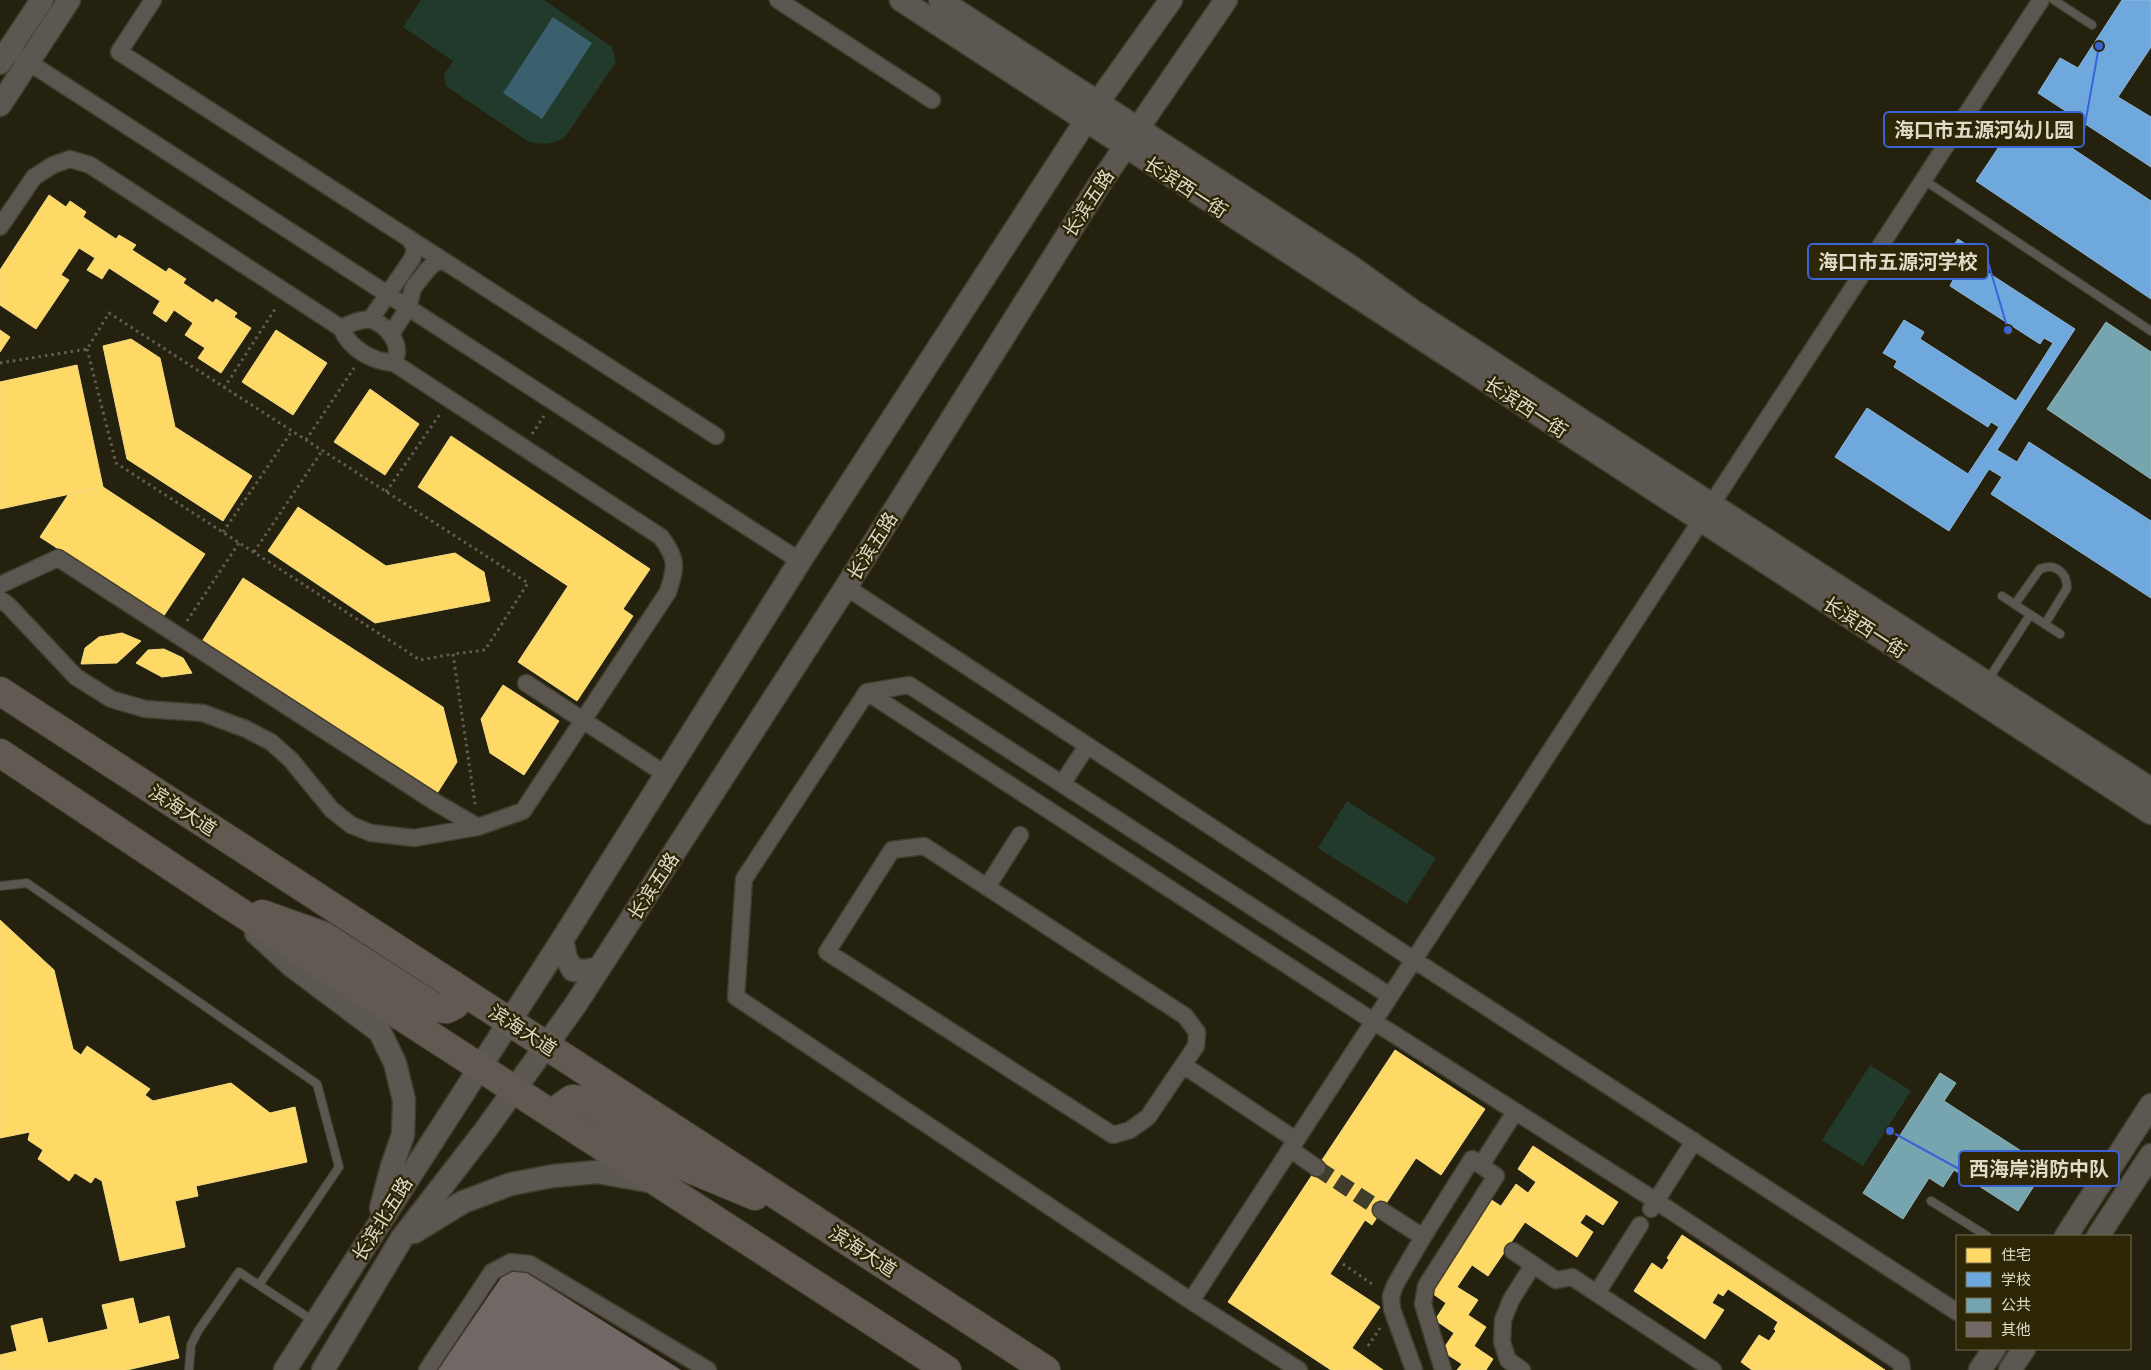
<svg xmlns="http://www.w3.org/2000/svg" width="2151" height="1370" viewBox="0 0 2151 1370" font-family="Mulish,'Noto Sans SC',sans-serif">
	<rect width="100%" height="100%" fill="#25210f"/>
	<path fill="#213a2c" d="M421,0H544L612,47L616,62L565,137C553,145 543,145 529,142L446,86L444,75L453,61L403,27Z
		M1347,801L1436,858L1407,904L1318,848Z
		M1870,1065L1911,1091L1863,1166L1822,1140Z"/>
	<path fill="#3a606d" d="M553,17L592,43L542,119L503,93Z"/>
	<path fill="#ffd966" stroke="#f5da84" d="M49,195L66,207L70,201L86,212L83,217L116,239L119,235L136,245L132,250L166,272L169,268L186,279L183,283L213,303L216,299L237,313L234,317L251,328L221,373L198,358L205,348L185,335L193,323L174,310L166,322L153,313L160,301L109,268L102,279L87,270L95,258L79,248L61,275L69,280L36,329L0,305V270Z
		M0,330L10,337L0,352Z
		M276,330L327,363L293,415L242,382Z
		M131,339L160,358L175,427L252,476L223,521L127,459L103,346Z
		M77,365L103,487L0,509V382Z
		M370,389L419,424L385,475L334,442Z
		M451,436L650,569L623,609L633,616L577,701L518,662L568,586L418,487Z
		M103,487L205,554L163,617L40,537L68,495Z
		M298,507L386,566L455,553L484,572L490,601L375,623L268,551Z
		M243,578L443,707L457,762L436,795L201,643Z
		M122,633L141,641L117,663L81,664L85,648L99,637Z
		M164,649L183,658L192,673L162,677L136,663L148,650Z
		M503,685L559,721L524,775L490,753L481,719Z
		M0,920L54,970L73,1049L81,1055L87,1046L150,1089L145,1095L153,1101L231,1083L270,1113L295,1107L307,1162L196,1186L198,1196L175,1201L185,1247L120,1261L102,1181L95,1177L91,1183L75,1173L69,1181L38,1159L43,1150L28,1140L30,1132L0,1138Z
		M1395,1050L1485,1109L1441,1175L1416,1158L1372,1225L1365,1220L1330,1274L1380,1307L1352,1348L1383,1370H1331L1228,1302Z
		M1533,1146L1618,1202L1603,1225L1586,1214L1580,1223L1593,1232L1577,1257L1501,1206L1516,1184L1528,1193L1536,1182L1518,1169Z
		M1490,1199L1525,1222L1488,1276L1472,1265L1457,1287L1478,1300L1468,1315L1486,1327L1474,1346L1493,1359L1486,1370H1457L1462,1364L1442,1351L1454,1333L1435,1320L1446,1303L1429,1291Z
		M1682,1235L1738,1272L1885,1370H1752L1741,1362L1759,1335L1769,1341L1776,1331L1774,1329L1778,1322L1728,1289L1723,1296L1718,1293L1712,1303L1724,1310L1705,1339L1634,1291L1652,1263L1662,1270L1669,1260L1667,1258Z
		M133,1298L139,1324L169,1316L179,1358L127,1370H0V1355L17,1351L11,1326L42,1318L48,1343L108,1329L102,1305Z"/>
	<path fill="#6fa8dc" stroke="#90b7d6" d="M2122,0H2151V47L2118,97L2151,117V167L2038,93L2060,58L2078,68Z
		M2021,114L2151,201V299L1976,181Z
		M1958,239L1973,249L1967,259L2075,329L1997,450L2017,462L2029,442L2151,521V598L1991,494L2002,477L1989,469L1949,531L1835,457L1867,408L1968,474L1999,427L1991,422L1988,427L1894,367L1897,361L1883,353L1904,320L1924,332L1920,339L2016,401L2053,343L2044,338L2040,344L1950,286L1953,280L1938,270Z"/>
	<path fill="#76a5af" stroke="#95b5b7" d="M2106,322L2151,352V479L2047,409Z
		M1940,1073L1956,1083L1944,1101L2046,1167L2018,1211L1954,1170L1943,1187L1929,1178L1903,1219L1863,1193Z"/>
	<path fill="#716865" d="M519,1268L681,1370H438L505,1272Z"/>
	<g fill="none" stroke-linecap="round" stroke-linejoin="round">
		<path stroke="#413d2b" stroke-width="16" stroke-dasharray="16 8" stroke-linecap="butt" d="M1317,1168L1381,1210"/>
		<defs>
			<path id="lane" d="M2054,0L2092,25
				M1924,180L2151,331
				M2002,596L2060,634
				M2015,604L2040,569C2055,563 2067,572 2067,588L2045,624
				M1988,680L2030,615
				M0,886L27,883L317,1084L339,1167L259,1285
				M1931,1201L1987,1236
				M189,1370L191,1345L198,1331L239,1272L315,1322"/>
			<path id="street" d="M153,0L119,52L716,436
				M778,0L932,100
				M19,56L800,561
				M0,227L34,177L53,165L70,159L90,165L341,328C350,349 371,361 394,363L661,537C678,560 676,566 668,592L523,811L478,827L414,838L371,833L351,825L332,810L291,760L271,742L246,729L203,713L145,709L111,699L76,677L9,606L0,599
				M370,320L412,259L415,249L410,239
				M341,328C349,324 361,318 371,320C383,323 397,338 397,351C397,355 395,359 394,363
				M391,334L408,308L413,288L428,269L437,261L445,262
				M0,585L58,558L435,802L478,827
				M846,587L1414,960L1957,1312
				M526,683L665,774
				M867,692L1373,1021L1656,1201L1901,1363L1902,1370
				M1062,784L1087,746
				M924,846L1185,1016L1197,1032L1196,1046L1148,1117L1130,1130L1113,1135L827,952L892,850Z
				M987,887L1020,835
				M1183,1065L1296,1140
				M1290,1149L1317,1168
				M1481,1165L1515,1112
				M1651,1209L1694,1141
				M1381,1210L1423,1237
				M1513,1251L1556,1280L1572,1277L1713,1370
				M1597,1293L1640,1225
				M1191,1301L2041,0
				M427,1370L492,1272L511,1262L530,1264L708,1370
				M1299,1370L1191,1301L736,997L744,879L867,692L909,685L1390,996
				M1414,1370L1392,1309L1391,1296L1395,1285L1423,1237L1472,1159L1496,1176L1426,1286L1423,1304L1443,1370
				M1522,1370L1508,1360L1502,1342L1503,1320L1511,1300L1533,1265"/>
			<path id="secondary" d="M901,0L2151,813
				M940,0L1350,266L1413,311L2151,789
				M0,63L42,0
				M0,105L69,0
				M256,933L292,966L380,1032L395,1063L404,1100L403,1135L392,1166L381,1208
				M562,940L566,958L573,970L586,971L599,968
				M414,1232L463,1202L511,1184L553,1176L597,1172L654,1182
				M2066,1236L2151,1105
				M2098,1236L2151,1155
				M285,1370L562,940L800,561L1098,102L1171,0
				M323,1370L402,1238L484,1132L576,1004L846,587L1099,185L1226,0
				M1980,1370L1994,1349
				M2010,1370L2024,1349"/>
			<path id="highway" d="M0,691L1046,1370
				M0,753L220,899L947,1370
				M262,914L324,936L436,1008L447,1009L455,1005L456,998L452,984
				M572,1127L563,1115L562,1106L572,1099L582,1100L683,1166L755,1196"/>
		</defs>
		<use href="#lane" stroke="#413e2e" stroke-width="10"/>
		<use href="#street" stroke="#413e2e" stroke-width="19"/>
		<use href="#secondary" stroke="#413e2e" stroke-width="25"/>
		<use href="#highway" stroke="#413e2e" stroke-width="30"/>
		<path stroke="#615d56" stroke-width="3" stroke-dasharray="2.5 4" stroke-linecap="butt" d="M87,349L116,463L420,660L453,654L475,804
			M0,363L87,349L109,313L528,583L485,650L453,654
			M224,388L277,306
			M532,434L544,416
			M306,440L354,368
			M386,492L440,414
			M223,532L292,431
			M254,552L322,451
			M187,621L239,543
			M1343,1264L1375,1286
			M1368,1346L1380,1328"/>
		<use href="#lane" stroke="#5b5650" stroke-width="8"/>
		<use href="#street" stroke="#5b5650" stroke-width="16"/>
		<use href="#secondary" stroke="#5d5752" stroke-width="22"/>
		<use href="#highway" stroke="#615a53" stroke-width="28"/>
	</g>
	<g text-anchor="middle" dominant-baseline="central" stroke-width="5" stroke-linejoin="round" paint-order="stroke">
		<g font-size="19" fill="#dedbc9" stroke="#2d2707">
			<text transform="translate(1186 187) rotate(33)">长滨西一街</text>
			<text transform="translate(1088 203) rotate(-57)">长滨五路</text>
			<text transform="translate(1526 407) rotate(33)">长滨西一街</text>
			<text transform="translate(872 546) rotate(-58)">长滨五路</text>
			<text transform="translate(1865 627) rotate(33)">长滨西一街</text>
			<text transform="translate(183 810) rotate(33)">滨海大道</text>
			<text transform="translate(653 886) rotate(-57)">长滨五路</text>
			<text transform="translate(523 1030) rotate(33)">滨海大道</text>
			<text transform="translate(382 1219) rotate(-58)">长滨北五路</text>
			<text transform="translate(863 1251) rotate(33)">滨海大道</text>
		</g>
	</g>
	<path fill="none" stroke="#3a63d6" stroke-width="2" d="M2099 46L2084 130M2008 330L1988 262M1890 1131L1959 1169"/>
	<g fill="#3a63d6" stroke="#2d2707" stroke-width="2">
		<circle cx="2099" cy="46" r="5"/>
		<circle cx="2008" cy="330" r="5"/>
		<circle cx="1890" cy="1131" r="5"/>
	</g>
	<g fill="#2d2707" stroke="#3a63d6" stroke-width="2">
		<rect x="1884" y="112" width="200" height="35" rx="5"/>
		<rect x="1808" y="244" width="180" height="35" rx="5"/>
		<rect x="1959" y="1151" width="160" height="35" rx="5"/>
	</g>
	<g font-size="20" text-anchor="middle" font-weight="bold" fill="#dedbc9">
		<text x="1984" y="137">海口市五源河幼儿园</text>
		<text x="1898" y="269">海口市五源河学校</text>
		<text x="2039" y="1176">西海岸消防中队</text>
	</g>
	<rect x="1956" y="1235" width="175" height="115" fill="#2d2707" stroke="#746f55"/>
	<rect x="1966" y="1248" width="25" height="15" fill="#ffd966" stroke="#746f55"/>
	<text x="2001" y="1260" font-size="15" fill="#dedbc9">住宅</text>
	<rect x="1966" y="1272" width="25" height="15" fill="#6fa8dc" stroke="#746f55"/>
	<text x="2001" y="1285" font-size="15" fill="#dedbc9">学校</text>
	<rect x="1966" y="1298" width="25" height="15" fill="#76a5af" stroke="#746f55"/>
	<text x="2001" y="1310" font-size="15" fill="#dedbc9">公共</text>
	<rect x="1966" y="1322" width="25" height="15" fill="#716865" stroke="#746f55"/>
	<text x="2001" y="1335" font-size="15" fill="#dedbc9">其他</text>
</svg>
